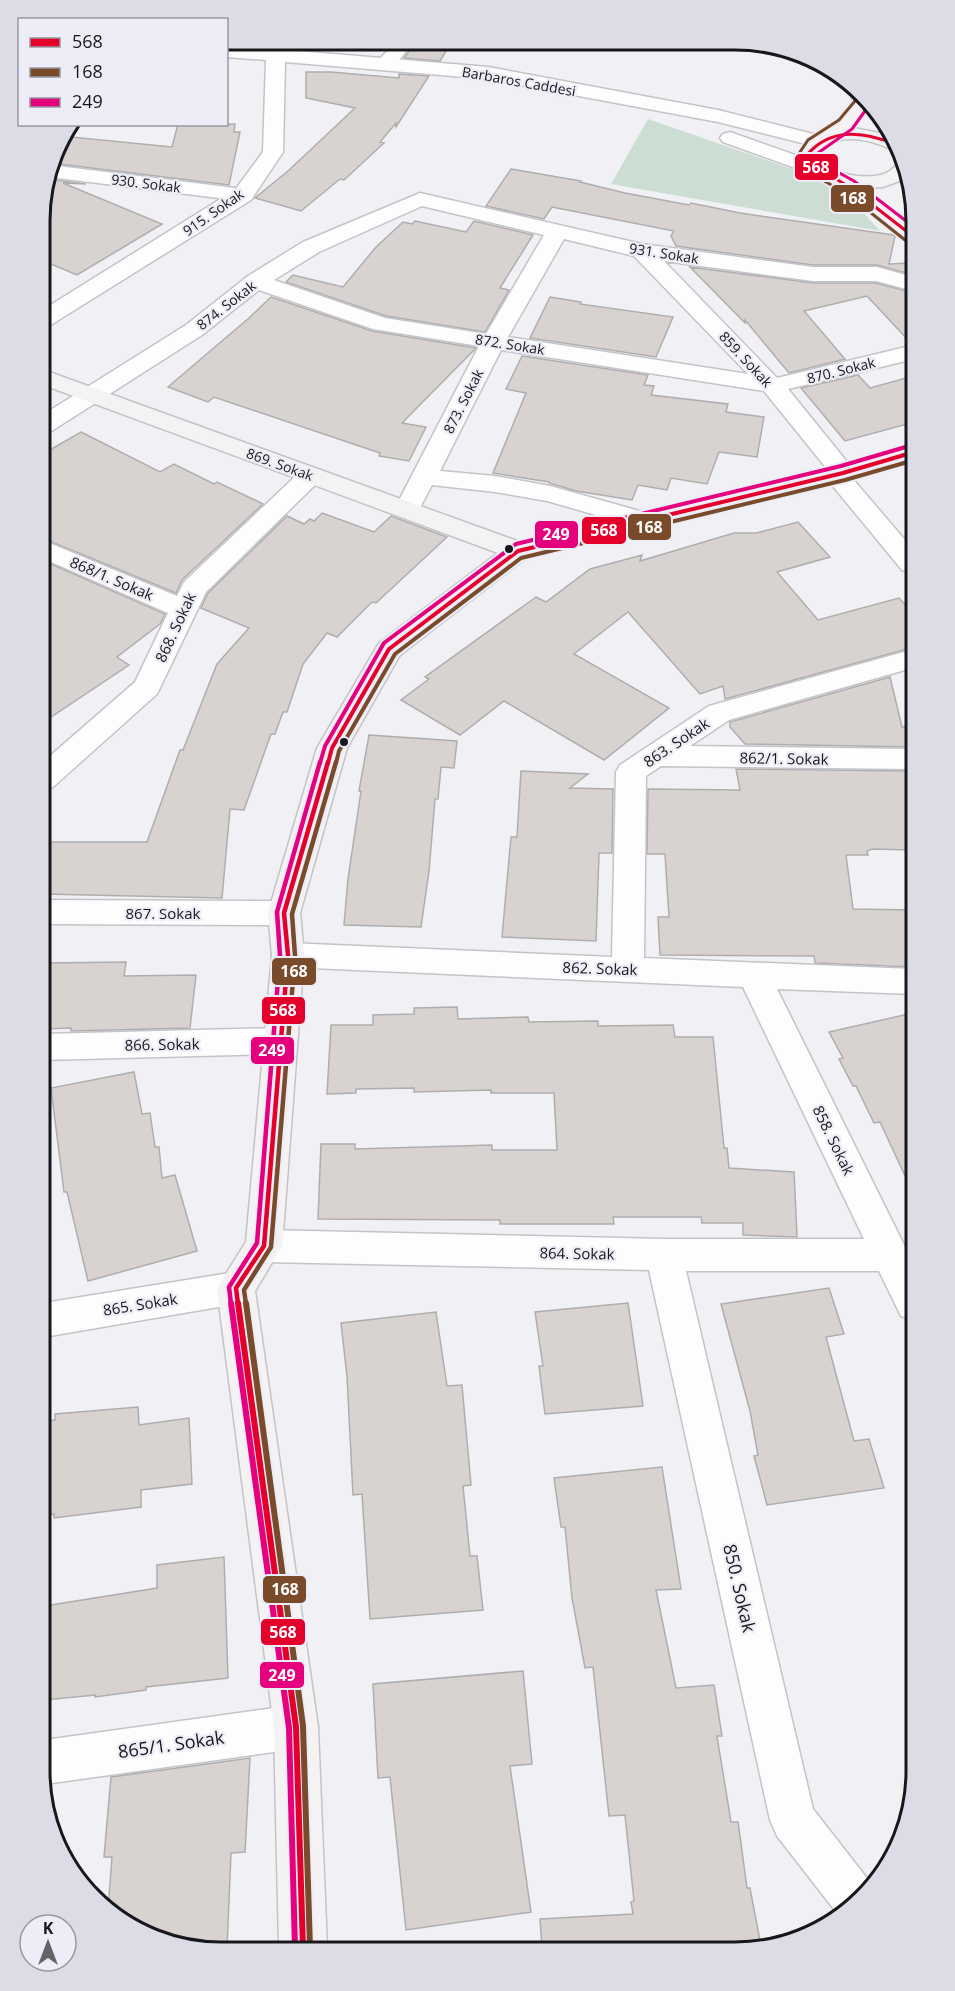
<svg xmlns="http://www.w3.org/2000/svg" width="955" height="1991" viewBox="0 0 955 1991" font-family="'Open Sans',sans-serif">
	<rect width="100%" height="100%" fill="#f0f0f5"/>
	<path fill="#ccded3" d="M648,119L818,178L853,201L880,231L611,184Z"/>
	<path fill="#d8d3d0" stroke="#afadae" stroke-width="1.5" d="M418,40H453L440,61L404,58Z
		M306,72H331L399,78V74L429,76L396,127V123L380,142L384,143L344,180L340,179L301,211L255,198L288,171L355,108L306,98Z
		M178,124H235L234,132H240L229,185L51,163L61,136L172,147Z
		M511,169L581,181L580,182L625,193L689,205L691,203L740,213L894,235L895,236L889,264L910,263V274L877,265H813L676,246L671,236L674,231L552,207L544,219L486,206Z
		M46,179L86,184L63,183L162,224L77,275L41,260V197Z
		M415,221L466,232L474,221L533,235L500,288L509,290L485,332L386,316L286,282L293,275L343,287L376,247L403,222L412,224Z
		M690,267L813,283H876L910,292V342L867,296L804,311L845,359L789,373L745,320V323Z
		M271,297L372,331L476,348L402,423L426,427L409,461L379,456L380,453L214,397L208,402L168,387L249,318Z
		M550,297L581,302L580,304L673,317L656,357L530,338Z
		M522,356L648,375L644,385L654,386L651,395L728,404L726,412L764,417L757,457L719,452L707,484L671,478L667,490L638,485L632,500L576,491L549,483V482L493,473L526,393L506,389Z
		M858,375L870,388L910,377L911,423L845,441L801,388Z
		M81,432L160,472L174,464L214,484L217,482L263,504L182,580L176,593L42,538L41,455Z
		M322,513L374,532L391,516L447,537L376,603L372,602L337,637L327,633L303,664L287,712H283L275,734H271L244,810L230,809L222,898L43,894L42,842H147L180,750H183L217,664L249,628L201,608L208,593L287,516L304,524L310,519L314,521Z
		M798,522L830,557L777,572L818,620L899,598L911,611V648L725,699L723,686L700,694L628,612L574,654L669,708L604,760L504,701L460,735L401,700L429,679L425,677L536,597L546,602L590,569L642,555L640,561L734,533H756Z
		M42,560L165,614L160,624L117,657L129,665L42,723Z
		M890,677L902,727H912V747L745,744L730,727V722Z
		M369,735L457,741L454,768L441,767L438,799H435L429,871L421,927L344,925L348,879L361,791H359Z
		M736,769L912,771V850L872,849L867,851L868,855H846L853,909L912,910L913,967L815,963L814,956L660,955L658,917H669L665,854H647L648,789L740,790Z
		M521,771L588,774L570,788L613,789L612,853H599L596,941L502,937L511,837H517Z
		M126,962L124,976L196,975L190,1028L71,1031V1028L43,1029V963Z
		M457,1007L458,1019L528,1017L529,1022L598,1021V1026L673,1025L675,1037H713L724,1148H727L729,1168L794,1172L797,1237L743,1235V1223H702L701,1217H613L614,1224H500V1220L318,1219L321,1144H355V1149L492,1145V1150H557L554,1093H491V1090L414,1092V1088L356,1089V1093L327,1094L331,1025H373V1015L414,1014V1008Z
		M913,1013V1193L880,1122L874,1123L856,1086H853L839,1059L843,1058L829,1032Z
		M134,1072L142,1114L150,1113L155,1147H159L162,1178L175,1175L197,1251L88,1281L67,1192H64L51,1088Z
		M829,1288L844,1334L826,1337L854,1441L869,1439L884,1488L767,1505L754,1456L758,1455L750,1411L721,1304Z
		M628,1303L643,1406L545,1414L539,1366H543L535,1312Z
		M436,1312L447,1386L462,1385L471,1485L463,1486L470,1556H477L483,1610L370,1619L362,1494L353,1495L347,1376L341,1323Z
		M138,1407L139,1425L189,1418L192,1484L141,1490V1507L54,1518V1514L44,1516V1421L55,1420V1414Z
		M662,1467L681,1589L656,1590L676,1688L714,1685L722,1736H717L731,1822H738L747,1888H750L761,1946L542,1947L540,1919L633,1914L631,1902L634,1901L625,1815L609,1816L593,1667L585,1668L572,1598L565,1527H561L554,1478Z
		M224,1557L228,1678L146,1687V1690L95,1697V1695L45,1700V1606L157,1588V1565Z
		M523,1671L532,1764L510,1766L531,1912L406,1930L390,1777L378,1778L373,1684Z
		M250,1758L245,1852L231,1853L227,1948L186,1949L108,1910L112,1857H104L111,1777Z"/>
	<g fill="none" stroke-linecap="round" stroke-linejoin="round">
		<defs>
			<path id="minor" d="M279,39H298L283,59H269L266,55Z
				M397,40H416L393,67H379L376,63Z
				M50,165L243,189L251,190L254,195L251,200L243,201L49,177H47Z
				M420,193L642,244L813,267H877L910,276V290L876,281H813L664,261L777,378L910,346V360L788,389L852,468L856,473L852,478L911,547V572L902,570L827,479L823,474L827,469L764,391L501,350L440,471L495,476L550,486L654,515L658,521L654,527L645,529L547,501L495,492L432,485L416,515L407,518L398,515L394,510L479,346L373,329L259,290L202,335L50,432L41,434V416L186,325L248,276L303,242ZM422,206L544,235L486,334L385,318L274,280L319,252ZM564,239L634,256L748,374L508,337Z
				M311,467L320,470L324,475L320,480L206,592L157,694L53,787L42,790V763L135,682L168,613L42,558V540L177,596L184,582L302,470Z
				M911,650L912,668L729,720L690,746L912,749V769L661,766L646,776L644,958L913,969V994L777,989L914,1265V1320L901,1316L879,1271H686L813,1809L873,1886L840,1917L777,1836L770,1820L649,1270L264,1262L251,1257L246,1246L251,1235L264,1230L664,1239H864L743,987L288,967L277,964L272,955L277,946L288,943L612,957L616,772L620,765L709,706Z
				M43,900L284,901L295,905L300,913L295,921L284,925L43,924Z
				M280,1028L292,1032L297,1041L292,1050L280,1054L43,1060V1034Z
				M236,1272L249,1277L255,1288L249,1299L236,1304L44,1337V1303Z
				M296,1705L311,1712L318,1727L311,1742L296,1749L45,1784V1740Z"/>
			<path id="tertiary" d="M226,45L488,67L718,110L825,137L828,141L825,145L818,147L718,122L488,79L285,62L283,152L251,200L49,326L41,328V311L235,190L263,152L266,60L226,57Z
				M730,132L826,166L829,170L826,174L819,176L812,174L723,142L720,138L723,134Z"/>
			<path id="secondary" d="M857,88L871,105L854,128L894,136L900,151C892,151 886,146 878,144C858,137 829,135 817,155C827,175 865,180 884,174C892,171 897,163 905,161L910,173L908,178L883,187L864,188L910,223V241L902,239C883,223 864,206 843,192C825,180 807,176 797,155L806,141L839,120L853,102L851,93Z
				M41,369L520,542L836,467L911,446V461L852,478L527,557L400,655L347,748L300,913L304,955L282,1246L255,1291L318,1727L327,1948H279L274,1727L217,1288L246,1242L272,955L268,913L317,748L379,643L498,553L41,384Z"/>
		</defs>
		<use href="#minor" stroke="#c4c4c8" stroke-width="3"/>
		<use href="#tertiary" stroke="#c4c4c8" stroke-width="3"/>
		<use href="#secondary" stroke="#c4c4c8" stroke-width="3"/>
		<use href="#minor" fill="#fdfdfe" fill-rule="evenodd"/>
		<use href="#tertiary" fill="#fdfdfe" fill-rule="evenodd"/>
		<use href="#secondary" fill="#f4f2f2" fill-rule="evenodd"/>
		<defs>
			<path id="bus-1-far3" d="M898,145C866,132 831,126 807,155L821,170L851,188L910,234"/>
			<path id="bus-1-far2" d="M328,763L332,748L389,649L518,551L843,473L911,453"/>
			<path id="bus-1-far1" d="M238,1304L236,1288L264,1246L288,955L284,913L328,762"/>
			<path id="bus-1" d="M238,1303L296,1727L303,1948"/>
			<path id="bus-2-far3" d="M854,94L855,101L839,120L808,140L800,152V158L805,168L815,176L846,193L905,240"/>
			<path id="bus-2-far2" d="M336,763L339,751L395,654L521,558L845,480L911,461"/>
			<path id="bus-2-far1" d="M246,1304L244,1290L271,1247L295,956L292,914L336,762"/>
			<path id="bus-2" d="M246,1303L303,1726L310,1948"/>
			<path id="bus-3-far3" d="M870,104L852,129L815,155L823,164L854,181L910,224"/>
			<path id="bus-3-far2" d="M320,763L325,746L384,643L516,544L841,466L909,446"/>
			<path id="bus-3-far1" d="M231,1304L229,1287L257,1243L280,955L277,912L320,762"/>
			<path id="bus-3" d="M231,1303L289,1728L295,1948"/>
		</defs>
		<use href="#bus-1-far3" stroke="#ededf8" stroke-width="6"/>
		<use href="#bus-1-far2" stroke="#ededf8" stroke-width="8"/>
		<use href="#bus-1-far1" stroke="#ededf8" stroke-width="9"/>
		<use href="#bus-1" stroke="#ededf8" stroke-width="10"/>
		<use href="#bus-2-far3" stroke="#ededf8" stroke-width="6"/>
		<use href="#bus-2-far2" stroke="#ededf8" stroke-width="8"/>
		<use href="#bus-2-far1" stroke="#ededf8" stroke-width="9"/>
		<use href="#bus-2" stroke="#ededf8" stroke-width="10"/>
		<use href="#bus-3-far3" stroke="#ededf8" stroke-width="6"/>
		<use href="#bus-3-far2" stroke="#ededf8" stroke-width="8"/>
		<use href="#bus-3-far1" stroke="#ededf8" stroke-width="9"/>
		<use href="#bus-3" stroke="#ededf8" stroke-width="10"/>
		<use href="#bus-1-far3" stroke="#e4002b" stroke-width="3"/>
		<use href="#bus-1-far2" stroke="#e4002b" stroke-width="4"/>
		<use href="#bus-1-far1" stroke="#e4002b" stroke-width="4.5"/>
		<use href="#bus-1" stroke="#e4002b" stroke-width="6"/>
		<use href="#bus-2-far3" stroke="#7a4b2a" stroke-width="3"/>
		<use href="#bus-2-far2" stroke="#7a4b2a" stroke-width="4"/>
		<use href="#bus-2-far1" stroke="#7a4b2a" stroke-width="4.5"/>
		<use href="#bus-2" stroke="#7a4b2a" stroke-width="6"/>
		<use href="#bus-3-far3" stroke="#e5007d" stroke-width="3"/>
		<use href="#bus-3-far2" stroke="#e5007d" stroke-width="4"/>
		<use href="#bus-3-far1" stroke="#e5007d" stroke-width="4.5"/>
		<use href="#bus-3" stroke="#e5007d" stroke-width="6"/>
	</g>
	<g fill="#18181c" stroke="#ededf8" stroke-width="2">
		<circle cx="509" cy="549" r="5"/>
		<circle cx="344" cy="742" r="5"/>
	</g>
	<g text-anchor="middle" dominant-baseline="central" stroke-width="4.5" stroke-linejoin="round" paint-order="stroke">
		<g font-size="14" fill="#18181c" stroke="#ededf8">
			<text transform="translate(519 81) rotate(10)">Barbaros Caddesi</text>
			<text transform="translate(146 183) rotate(7)">930. Sokak</text>
			<text transform="translate(213 212) rotate(-35)">915. Sokak</text>
			<text transform="translate(664 253) rotate(9)">931. Sokak</text>
			<text transform="translate(226 305) rotate(-38)">874. Sokak</text>
			<text transform="translate(510 344) rotate(9)">872. Sokak</text>
			<text transform="translate(746 359) rotate(47)">859. Sokak</text>
			<text transform="translate(841 370) rotate(-14)">870. Sokak</text>
			<text transform="translate(463 401) rotate(-63)">873. Sokak</text>
			<text transform="translate(280 464) rotate(20)">869. Sokak</text>
		</g>
		<g font-size="15" fill="#18181c" stroke="#ededf8">
			<text transform="translate(112 578) rotate(23)">868/1. Sokak</text>
			<text transform="translate(175 627) rotate(-65)">868. Sokak</text>
			<text transform="translate(676 742) rotate(-34)">863. Sokak</text>
			<text transform="translate(784 758) rotate(1)">862/1. Sokak</text>
			<text x="163" y="913">867. Sokak</text>
			<text transform="translate(600 968) rotate(2)">862. Sokak</text>
			<text transform="translate(162 1044) rotate(-1)">866. Sokak</text>
			<text transform="translate(834 1140) rotate(64)">858. Sokak</text>
			<text transform="translate(577 1253) rotate(1)">864. Sokak</text>
			<text transform="translate(140 1304) rotate(-9)">865. Sokak</text>
		</g>
		<g font-size="18" fill="#18181c" stroke="#ededf8">
			<text transform="translate(740 1588) rotate(77)">850. Sokak</text>
			<text transform="translate(171 1744) rotate(-8)">865/1. Sokak</text>
		</g>
	</g>
	<path d="M0 0H955V1991H0ZM221 50H735A171 171 0 0 1 906 221V1771A171 171 0 0 1 735 1942H221A171 171 0 0 1 50 1771V221A171 171 0 0 1 221 50Z" fill="#dcdce6" fill-rule="evenodd"/>
	<path fill="none" stroke="#18181c" stroke-width="3" d="M221 50H735A171 171 0 0 1 906 221V1771A171 171 0 0 1 735 1942H221A171 171 0 0 1 50 1771V221A171 171 0 0 1 221 50Z"/>
	<g stroke="#ededf8" stroke-width="2">
		<rect x="794" y="153" width="45" height="28" rx="6" fill="#e4002b"/>
		<rect x="830" y="184" width="45" height="29" rx="6" fill="#7a4b2a"/>
		<rect x="627" y="513" width="45" height="28" rx="6" fill="#7a4b2a"/>
		<rect x="581" y="516" width="46" height="29" rx="6" fill="#e4002b"/>
		<rect x="534" y="520" width="45" height="29" rx="6" fill="#e5007d"/>
		<rect x="271" y="957" width="46" height="29" rx="6" fill="#7a4b2a"/>
		<rect x="261" y="996" width="45" height="29" rx="6" fill="#e4002b"/>
		<rect x="250" y="1036" width="45" height="29" rx="6" fill="#e5007d"/>
		<rect x="262" y="1575" width="45" height="29" rx="6" fill="#7a4b2a"/>
		<rect x="260" y="1618" width="46" height="28" rx="6" fill="#e4002b"/>
		<rect x="259" y="1661" width="46" height="28" rx="6" fill="#e5007d"/>
	</g>
	<g font-size="16" text-anchor="middle" font-weight="bold" fill="#fff">
		<text x="816" y="173">568</text>
		<text x="853" y="204">168</text>
		<text x="649" y="533">168</text>
		<text x="604" y="536">568</text>
		<text x="556" y="540">249</text>
		<text x="294" y="977">168</text>
		<text x="283" y="1016">568</text>
		<text x="272" y="1056">249</text>
		<text x="285" y="1595">168</text>
		<text x="283" y="1638">568</text>
		<text x="282" y="1681">249</text>
	</g>
	<rect x="18" y="18" width="210" height="108" fill="#ededf8" stroke="#9898a0" stroke-width="1.5"/>
	<rect x="30" y="38" width="30" height="9" fill="#e4002b" stroke="#9898a0" stroke-width="1.5"/>
	<text x="72" y="48" font-size="18" fill="#18181c">568</text>
	<rect x="30" y="68" width="30" height="9" fill="#7a4b2a" stroke="#9898a0" stroke-width="1.5"/>
	<text x="72" y="78" font-size="18" fill="#18181c">168</text>
	<rect x="30" y="98" width="30" height="9" fill="#e5007d" stroke="#9898a0" stroke-width="1.5"/>
	<text x="72" y="108" font-size="18" fill="#18181c">249</text>
	<g transform="translate(48 1943)"><circle r="28" fill="#ededf8" stroke="#9898a0" stroke-width="1.5"/>
	<path d="M0-4.5L10 22L0 15L-10 22Z" fill="#646468"/>
	<text y="-9" font-size="16" font-weight="bold" text-anchor="middle" fill="#18181c">K</text>
	</g>
</svg>
